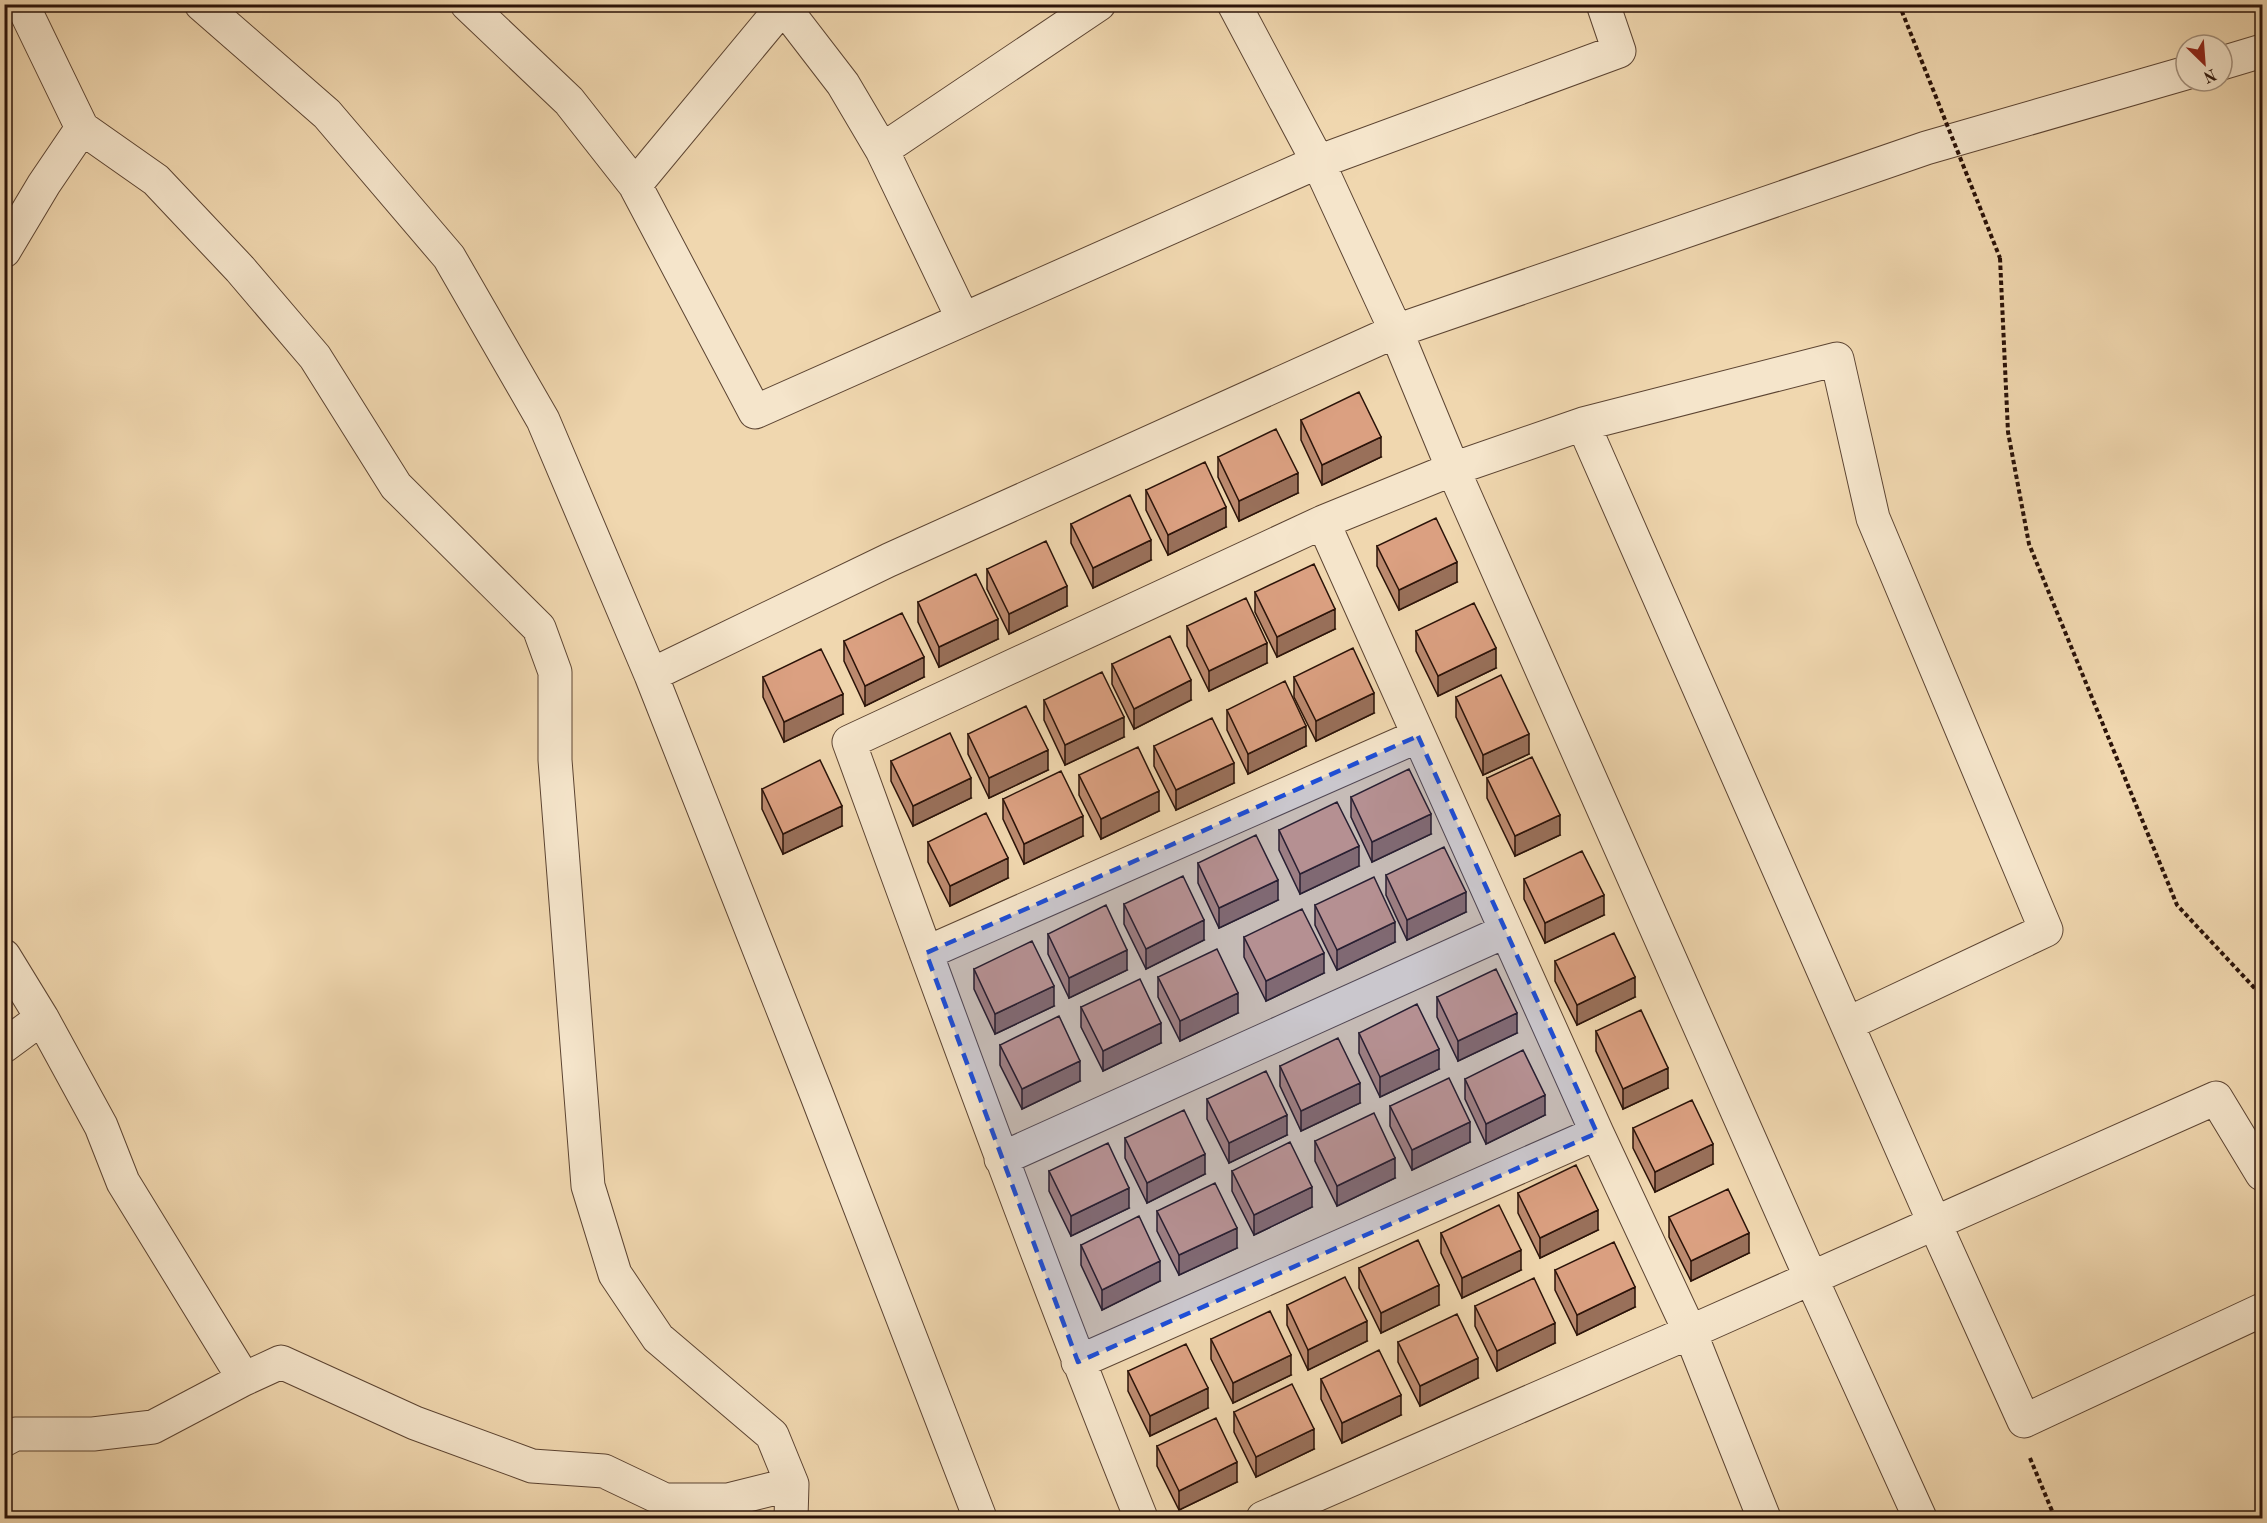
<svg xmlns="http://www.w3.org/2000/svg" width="2267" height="1523" viewBox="0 0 2267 1523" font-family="'Old Standard TT',serif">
	<rect width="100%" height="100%" fill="#f0d7af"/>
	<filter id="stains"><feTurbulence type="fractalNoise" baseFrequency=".00333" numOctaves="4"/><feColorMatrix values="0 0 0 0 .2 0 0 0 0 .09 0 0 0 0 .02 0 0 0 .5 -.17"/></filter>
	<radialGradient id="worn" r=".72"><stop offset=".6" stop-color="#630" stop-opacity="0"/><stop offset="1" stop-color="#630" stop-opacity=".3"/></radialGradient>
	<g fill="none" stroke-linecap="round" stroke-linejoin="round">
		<defs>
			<path id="minor" d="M22,4L82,128L156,180L240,269L315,357L396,486L539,628L555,672V760L588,1186L615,1274L658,1338L772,1435L792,1484L791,1518
				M201,4L327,114L449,257L543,420L651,675L816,1093L980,1518
				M467,4L569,101L635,185L755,412L1318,162L1619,51L1603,4
				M1234,4L1318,162L1396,331L1453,469L1811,1278L1920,1518
				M783,6L843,84L882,150L963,319
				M2222,63L2262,51
				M882,150L1099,4
				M635,185L785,4
				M4,251L44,184L82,128
				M1583,424L1934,1222L2024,1421L2262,1310
				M1323,522L1597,1133L1690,1332L1764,1518
				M651,675L889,560L1396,331L1926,148L2186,73
				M926,953L1418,736
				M4,956L42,1018L101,1126L123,1182L244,1379L281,1362L415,1423L532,1466L604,1471L665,1500H728L792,1484
				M4,1046L42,1018
				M1001,1159L1506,931
				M1078,1362L1597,1133
				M4,1440L15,1434H93L153,1427L244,1379
				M1141,1518C1038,1262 944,1002 849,742L1323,522L1453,469L1583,424L1837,359L1873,518L2046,930L1847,1024
				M1263,1518L1690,1332L2216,1098L2262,1174"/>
		</defs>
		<use href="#minor" stroke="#5c4432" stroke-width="35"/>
		<path stroke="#2b1309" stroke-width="4" stroke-dasharray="4.5 3" stroke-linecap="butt" d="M2000,258L2008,432L2029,544L2177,905L2262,996
			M2030,1458L2055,1518"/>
		<use href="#minor" stroke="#f5e5cb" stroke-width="33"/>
		<path stroke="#2b1309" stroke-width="4" stroke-dasharray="4.5 3" stroke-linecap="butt" d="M1899,4L2000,258"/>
	</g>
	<path fill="#bc8a6f" stroke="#2b1309" stroke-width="1.5" d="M1301,420L1381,457L1322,485L1301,440Z
		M1218,457L1298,493L1239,521L1218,477Z
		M1146,490L1226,527L1168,555L1146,510Z
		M1071,524L1151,560L1093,588L1071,543Z
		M1377,546L1457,582L1399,610L1377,566Z
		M987,569L1067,606L1009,634L987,589Z
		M1255,592L1335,629L1277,657L1255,612Z
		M918,602L998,639L939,667L918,622Z
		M1187,626L1267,663L1209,691L1187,646Z
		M1416,631L1496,668L1438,696L1416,651Z
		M844,641L924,677L865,706L844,661Z
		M1112,664L1191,700L1134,729L1112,684Z
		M763,677L843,714L784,742L763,697Z
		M1294,677L1374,713L1316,741L1294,697Z
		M1456,697L1529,754L1483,775L1456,717Z
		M1044,700L1124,737L1065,765L1044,720Z
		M1227,710L1306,746L1248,774L1227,730Z
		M968,734L1048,770L989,798L968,754Z
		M1154,746L1234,783L1176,810L1154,766Z
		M891,761L971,798L913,826L891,781Z
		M1079,775L1159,811L1101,839L1079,795Z
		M1487,778L1560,835L1515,856L1487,798Z
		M762,789L842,826L783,854L762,809Z
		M1351,797L1431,834L1372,862L1351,817Z
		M1003,799L1083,836L1024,864L1003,819Z
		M1279,830L1359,866L1300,894L1279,850Z
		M928,842L1008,878L950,906L928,862Z
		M1198,863L1278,900L1219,928L1198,883Z
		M1386,875L1466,912L1407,940L1386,895Z
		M1524,879L1604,915L1545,943L1524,899Z
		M1124,904L1204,940L1146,969L1124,924Z
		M1315,905L1395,942L1337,970L1315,925Z
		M1048,934L1127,970L1069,998L1048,954Z
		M1244,937L1324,973L1266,1001L1244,957Z
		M1555,961L1635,997L1577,1025L1555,981Z
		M974,969L1054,1006L995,1034L974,989Z
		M1158,977L1238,1013L1180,1041L1158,997Z
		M1437,997L1517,1033L1458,1061L1437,1017Z
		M1081,1007L1161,1043L1103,1071L1081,1027Z
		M1596,1031L1668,1088L1623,1109L1596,1051Z
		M1359,1033L1439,1069L1380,1097L1359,1053Z
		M1000,1045L1080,1081L1022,1109L1000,1065Z
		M1280,1066L1360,1103L1301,1131L1280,1086Z
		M1465,1079L1545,1115L1486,1144L1465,1099Z
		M1207,1099L1287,1135L1229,1163L1207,1119Z
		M1390,1106L1470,1142L1412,1170L1390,1126Z
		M1633,1128L1713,1164L1655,1192L1633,1148Z
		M1125,1138L1205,1174L1147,1203L1125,1158Z
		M1315,1141L1395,1178L1337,1206L1315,1161Z
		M1049,1171L1129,1208L1071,1236L1049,1191Z
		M1232,1171L1312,1207L1254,1235L1232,1191Z
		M1518,1193L1598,1230L1540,1258L1518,1213Z
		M1157,1211L1237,1248L1179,1275L1157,1231Z
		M1669,1217L1749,1253L1691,1281L1669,1237Z
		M1441,1233L1521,1270L1462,1298L1441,1253Z
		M1081,1245L1160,1281L1102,1310L1081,1265Z
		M1359,1268L1439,1305L1381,1333L1359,1288Z
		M1555,1270L1635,1307L1577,1335L1555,1290Z
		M1287,1305L1367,1341L1308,1370L1287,1325Z
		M1475,1306L1555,1343L1497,1371L1475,1326Z
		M1211,1339L1291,1375L1233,1403L1211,1359Z
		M1398,1342L1478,1378L1420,1406L1398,1362Z
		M1128,1371L1208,1408L1150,1436L1128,1391Z
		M1321,1379L1401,1415L1342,1443L1321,1399Z
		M1234,1412L1314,1449L1256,1477L1234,1432Z
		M1157,1446L1237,1482L1179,1510L1157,1466Z"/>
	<path fill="#99705a" stroke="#2b1309" stroke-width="1.5" d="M1381,437V457L1322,485V465Z
		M1298,473V493L1239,521V501Z
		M1226,507V527L1168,555V535Z
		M1151,540V560L1093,588V568Z
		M1457,562V582L1399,610V590Z
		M1067,586V606L1009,634V614Z
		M1335,609V629L1277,657V637Z
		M998,619V639L939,667V647Z
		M1267,643V663L1209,691V671Z
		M1496,648V668L1438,696V676Z
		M924,657V677L865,706V686Z
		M1191,680V700L1134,729V709Z
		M1374,693V713L1316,741V721Z
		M843,694V714L784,742V722Z
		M1124,717V737L1065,765V745Z
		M1306,726V746L1248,774V754Z
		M1529,734V754L1483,775V755Z
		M1048,750V770L989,798V778Z
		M1234,763V783L1176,810V790Z
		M971,778V798L913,826V806Z
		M1159,791V811L1101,839V819Z
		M842,806V826L783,854V834Z
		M1431,814V834L1372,862V842Z
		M1560,815V835L1515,856V836Z
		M1083,816V836L1024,864V844Z
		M1359,846V866L1300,894V874Z
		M1008,858V878L950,906V886Z
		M1278,880V900L1219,928V908Z
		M1466,892V912L1407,940V920Z
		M1604,895V915L1545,943V923Z
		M1204,920V940L1146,969V949Z
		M1395,922V942L1337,970V950Z
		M1127,950V970L1069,998V978Z
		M1324,953V973L1266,1001V981Z
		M1635,977V997L1577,1025V1005Z
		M1054,986V1006L995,1034V1014Z
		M1238,993V1013L1180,1041V1021Z
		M1517,1013V1033L1458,1061V1041Z
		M1161,1023V1043L1103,1071V1051Z
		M1439,1049V1069L1380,1097V1077Z
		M1080,1061V1081L1022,1109V1089Z
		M1668,1068V1088L1623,1109V1089Z
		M1360,1083V1103L1301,1131V1111Z
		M1545,1095V1115L1486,1144V1124Z
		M1287,1115V1135L1229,1163V1143Z
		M1470,1122V1142L1412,1170V1150Z
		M1713,1144V1164L1655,1192V1172Z
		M1205,1154V1174L1147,1203V1183Z
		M1395,1158V1178L1337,1206V1186Z
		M1312,1187V1207L1254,1235V1215Z
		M1129,1188V1208L1071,1236V1216Z
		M1598,1210V1230L1540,1258V1238Z
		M1237,1228V1248L1179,1275V1255Z
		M1749,1233V1253L1691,1281V1261Z
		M1521,1250V1270L1462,1298V1278Z
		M1160,1261V1281L1102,1310V1290Z
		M1439,1285V1305L1381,1333V1313Z
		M1635,1287V1307L1577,1335V1315Z
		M1367,1321V1341L1308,1370V1350Z
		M1555,1323V1343L1497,1371V1351Z
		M1291,1355V1375L1233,1403V1383Z
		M1478,1358V1378L1420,1406V1386Z
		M1208,1388V1408L1150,1436V1416Z
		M1401,1395V1415L1342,1443V1423Z
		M1314,1429V1449L1256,1477V1457Z
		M1237,1462V1482L1179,1510V1491Z"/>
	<path fill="#dba081" stroke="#2b1309" stroke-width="1.5" d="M1359,392L1381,437L1322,465L1301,420Z
		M1276,429L1298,473L1239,501L1218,457Z
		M1205,462L1226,507L1168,535L1146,490Z
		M1130,495L1151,540L1093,568L1071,524Z
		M1436,518L1457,562L1399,590L1377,546Z
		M1046,541L1067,586L1009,614L987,569Z
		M1314,564L1335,609L1277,637L1255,592Z
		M976,574L998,619L939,647L918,602Z
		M1246,598L1267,643L1209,671L1187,626Z
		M1474,603L1496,648L1438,676L1416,631Z
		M902,613L924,657L865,686L844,641Z
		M1170,636L1191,680L1134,709L1112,664Z
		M1353,648L1374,693L1316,721L1294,677Z
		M821,649L843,694L784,722L763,677Z
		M1102,672L1124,717L1065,745L1044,700Z
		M1501,675L1529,734L1483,755L1456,697Z
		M1285,681L1306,726L1248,754L1227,710Z
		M1026,706L1048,750L989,778L968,734Z
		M1212,718L1234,763L1176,790L1154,746Z
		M950,733L971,778L913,806L891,761Z
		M1138,747L1159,791L1101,819L1079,775Z
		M1532,757L1560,815L1515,836L1487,778Z
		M820,760L842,806L783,834L762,789Z
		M1409,769L1431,814L1372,842L1351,797Z
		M1061,771L1083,816L1024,844L1003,799Z
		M1337,802L1359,846L1300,874L1279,830Z
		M986,813L1008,858L950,886L928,842Z
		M1256,835L1278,880L1219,908L1198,863Z
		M1444,847L1466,892L1407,920L1386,875Z
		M1582,851L1604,895L1545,923L1524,879Z
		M1183,876L1204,920L1146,949L1124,904Z
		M1374,877L1395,922L1337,950L1315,905Z
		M1106,905L1127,950L1069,978L1048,934Z
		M1302,909L1324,953L1266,981L1244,937Z
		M1614,933L1635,977L1577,1005L1555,961Z
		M1032,941L1054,986L995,1014L974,969Z
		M1217,949L1238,993L1180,1021L1158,977Z
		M1496,969L1517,1013L1458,1041L1437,997Z
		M1140,979L1161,1023L1103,1051L1081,1007Z
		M1417,1004L1439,1049L1380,1077L1359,1033Z
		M1641,1010L1668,1068L1623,1089L1596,1031Z
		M1059,1016L1080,1061L1022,1089L1000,1045Z
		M1338,1038L1360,1083L1301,1111L1280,1066Z
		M1523,1050L1545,1095L1486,1124L1465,1079Z
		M1266,1071L1287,1115L1229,1143L1207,1099Z
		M1449,1078L1470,1122L1412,1150L1390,1106Z
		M1692,1100L1713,1144L1655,1172L1633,1128Z
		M1184,1110L1205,1154L1147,1183L1125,1138Z
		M1374,1113L1395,1158L1337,1186L1315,1141Z
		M1290,1142L1312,1187L1254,1215L1232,1171Z
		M1108,1143L1129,1188L1071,1216L1049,1171Z
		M1576,1165L1598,1210L1540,1238L1518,1193Z
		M1215,1183L1237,1228L1179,1255L1157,1211Z
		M1728,1189L1749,1233L1691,1261L1669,1217Z
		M1499,1205L1521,1250L1462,1278L1441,1233Z
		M1139,1216L1160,1261L1102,1290L1081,1245Z
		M1418,1240L1439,1285L1381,1313L1359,1268Z
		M1614,1242L1635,1287L1577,1315L1555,1270Z
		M1345,1277L1367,1321L1308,1350L1287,1305Z
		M1534,1278L1555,1323L1497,1351L1475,1306Z
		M1270,1311L1291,1355L1233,1383L1211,1339Z
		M1457,1314L1478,1358L1420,1386L1398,1342Z
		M1186,1344L1208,1388L1150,1416L1128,1371Z
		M1379,1350L1401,1395L1342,1423L1321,1379Z
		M1292,1384L1314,1429L1256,1457L1234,1412Z
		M1216,1418L1237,1462L1179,1491L1157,1446Z"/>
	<path fill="#1d4ed8" fill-opacity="0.2" stroke="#1d4ed8" stroke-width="4.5" stroke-dasharray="12 8" stroke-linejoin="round" d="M1418,736L1597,1133L1078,1362L926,953Z"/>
	<rect width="2267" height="1523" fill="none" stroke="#f0d7af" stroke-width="24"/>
	<rect x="6" y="6" width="2255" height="1511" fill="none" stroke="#2b1309" stroke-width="3"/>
	<rect x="12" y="12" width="2243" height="1499" fill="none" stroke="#2b1309" stroke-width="1.5"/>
	<g transform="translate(2204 63) rotate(155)"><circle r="28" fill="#f5e5cb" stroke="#a4917d" stroke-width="1.5"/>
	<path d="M0-4.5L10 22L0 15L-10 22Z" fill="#8f2418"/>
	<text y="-9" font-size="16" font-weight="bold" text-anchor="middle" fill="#2b1309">N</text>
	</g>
	<rect width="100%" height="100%" filter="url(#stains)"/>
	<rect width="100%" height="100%" fill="url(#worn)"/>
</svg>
